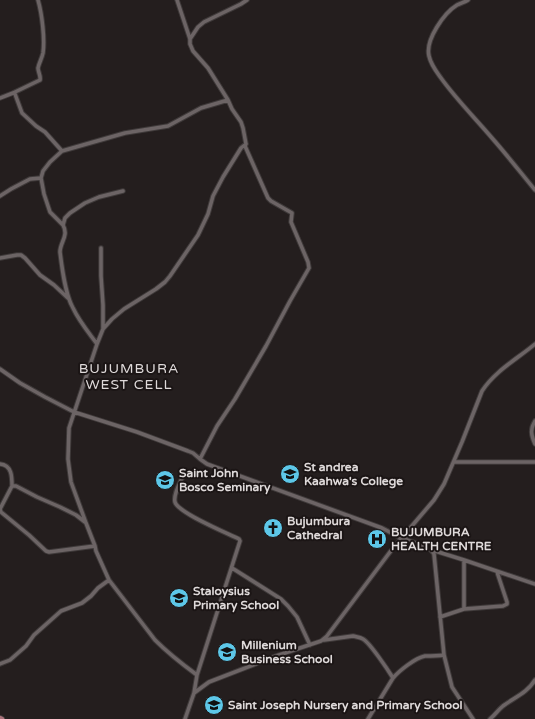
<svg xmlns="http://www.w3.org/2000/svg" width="535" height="719" viewBox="0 0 535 719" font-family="'Varela Round',sans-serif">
	<rect width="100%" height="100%" fill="#241e1e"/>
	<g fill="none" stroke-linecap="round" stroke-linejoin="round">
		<defs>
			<path id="minor" d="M177,0L190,39V44L193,51L208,68L228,100L232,109L241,122L243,128L246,144L241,148L223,177L213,196L208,214L198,235L170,276L165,282L156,289L124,309L112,319L103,329L97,344L69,428L68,459L71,482L86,523L95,546L96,551L109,580L155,640C168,653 182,664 197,675
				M468,0C465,2 461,3 457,5C444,13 425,40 429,56C431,65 436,71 441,78C456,99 475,118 492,138C507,155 521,173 535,190
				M190,39L198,27L204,22L241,4L247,0
				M13,93L15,94L22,113L36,126L45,132L62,151
				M0,98L13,93L40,80C41,76 38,72 38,68C39,63 42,58 43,53C45,39 42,14 38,0
				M0,196L11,189L30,179L41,178
				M63,225L50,212L44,194L41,178L43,171L50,162L62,151L125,133L168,126L201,108L228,100
				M101,248V276L103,305V329
				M0,258L17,255H21L25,258L40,275L54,285L69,299
				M97,344C89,333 79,321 73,308C65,294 62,268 60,252C60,242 69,236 63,225L65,218L70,213L85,203L99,197L123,191
				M0,369L20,383L45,397L74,412L137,432L188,451L193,453L200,459L207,464L382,528L399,537
				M535,421C530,429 531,435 535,444
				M200,459L217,426L235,399L266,346L290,301L309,268L308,262L291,222L292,213L271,201L268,198L245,146L246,144
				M454,462H535
				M0,464C12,465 12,477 12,486
				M183,476C180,483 173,494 175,502C178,513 227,533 239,539L240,541L197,675L194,693
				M85,522L76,515L60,507L37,497L16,486H12L0,509L1,512L29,535L46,551L49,552L95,546
				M405,534L434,500L444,484L462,442L482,391C495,371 517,359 535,344
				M432,550L464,560L535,584
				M464,560V609
				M232,568L281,599L288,606L297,617L310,645
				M440,617L464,609L503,606L507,604V602L497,572
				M324,640L353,636C357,637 360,637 363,639C370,643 388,670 393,678
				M444,655L452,687L473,719
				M0,664L10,660L26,646L34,635L61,611L82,603L91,596L98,588L109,580
				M185,719L194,693L209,682L276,656L321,641L327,636L390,552L401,539L403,540L406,538V536L403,533L400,535L399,537L401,539
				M368,719L393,678C399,671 415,658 425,656C431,656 437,656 444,655L434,554C429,545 415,544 405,539
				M490,719C495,715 498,710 503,706C515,697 527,693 535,680"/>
			<path id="major" d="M0,718L2,719"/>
		</defs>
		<use href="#minor" stroke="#3f3a3a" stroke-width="5.5"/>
		<use href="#major" stroke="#3f3a3a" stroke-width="6"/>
		<use href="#minor" stroke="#6c6465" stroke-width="3.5"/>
		<use href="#major" stroke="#a9727a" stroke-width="4.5"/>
	</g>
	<defs>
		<symbol id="school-disc" viewBox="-11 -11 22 22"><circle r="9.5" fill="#5dc7e8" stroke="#1b1515"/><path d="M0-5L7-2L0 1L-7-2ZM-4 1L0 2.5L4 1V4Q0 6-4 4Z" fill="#111"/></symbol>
		<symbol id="church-disc" viewBox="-11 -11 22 22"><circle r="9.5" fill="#5dc7e8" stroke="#1b1515"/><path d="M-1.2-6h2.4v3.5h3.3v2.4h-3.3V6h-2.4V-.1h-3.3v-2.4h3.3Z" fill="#111"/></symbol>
		<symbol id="hospital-disc" viewBox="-11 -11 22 22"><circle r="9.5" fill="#5dc7e8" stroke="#1b1515"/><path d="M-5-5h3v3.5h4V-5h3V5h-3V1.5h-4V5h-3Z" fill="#111"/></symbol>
	</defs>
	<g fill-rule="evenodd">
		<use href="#school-disc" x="279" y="463" width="22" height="22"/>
		<use href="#school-disc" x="154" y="469" width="22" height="22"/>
		<use href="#church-disc" x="262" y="517" width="22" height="22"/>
		<use href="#hospital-disc" x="366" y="528" width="22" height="22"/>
		<use href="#school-disc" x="168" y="587" width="22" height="22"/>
		<use href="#school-disc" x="216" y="641" width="22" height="22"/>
		<use href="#school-disc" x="203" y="694" width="22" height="22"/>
	</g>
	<g text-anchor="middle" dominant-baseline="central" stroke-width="4" stroke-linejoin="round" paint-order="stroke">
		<g font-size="12" font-weight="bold" fill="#dfdada" stroke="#1b1515" text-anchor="start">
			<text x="304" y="467">St andrea<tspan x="304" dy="14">Kaahwa's College</tspan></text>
			<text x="179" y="473">Saint John<tspan x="179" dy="14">Bosco Seminary</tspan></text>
			<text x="287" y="521">Bujumbura<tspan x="287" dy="14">Cathedral</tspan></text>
			<text x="391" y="532">BUJUMBURA<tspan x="391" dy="14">HEALTH CENTRE</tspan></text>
			<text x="193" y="591">Staloysius<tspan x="193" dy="14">Primary School</tspan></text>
			<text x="241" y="645">Millenium<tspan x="241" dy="14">Business School</tspan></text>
			<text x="228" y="705">Saint Joseph Nursery and Primary School</text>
		</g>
		<g font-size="14" letter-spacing="1" fill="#dfdada" stroke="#1b1515">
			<text x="129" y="368">BUJUMBURA<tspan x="129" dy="16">WEST CELL</tspan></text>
		</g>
	</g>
</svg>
